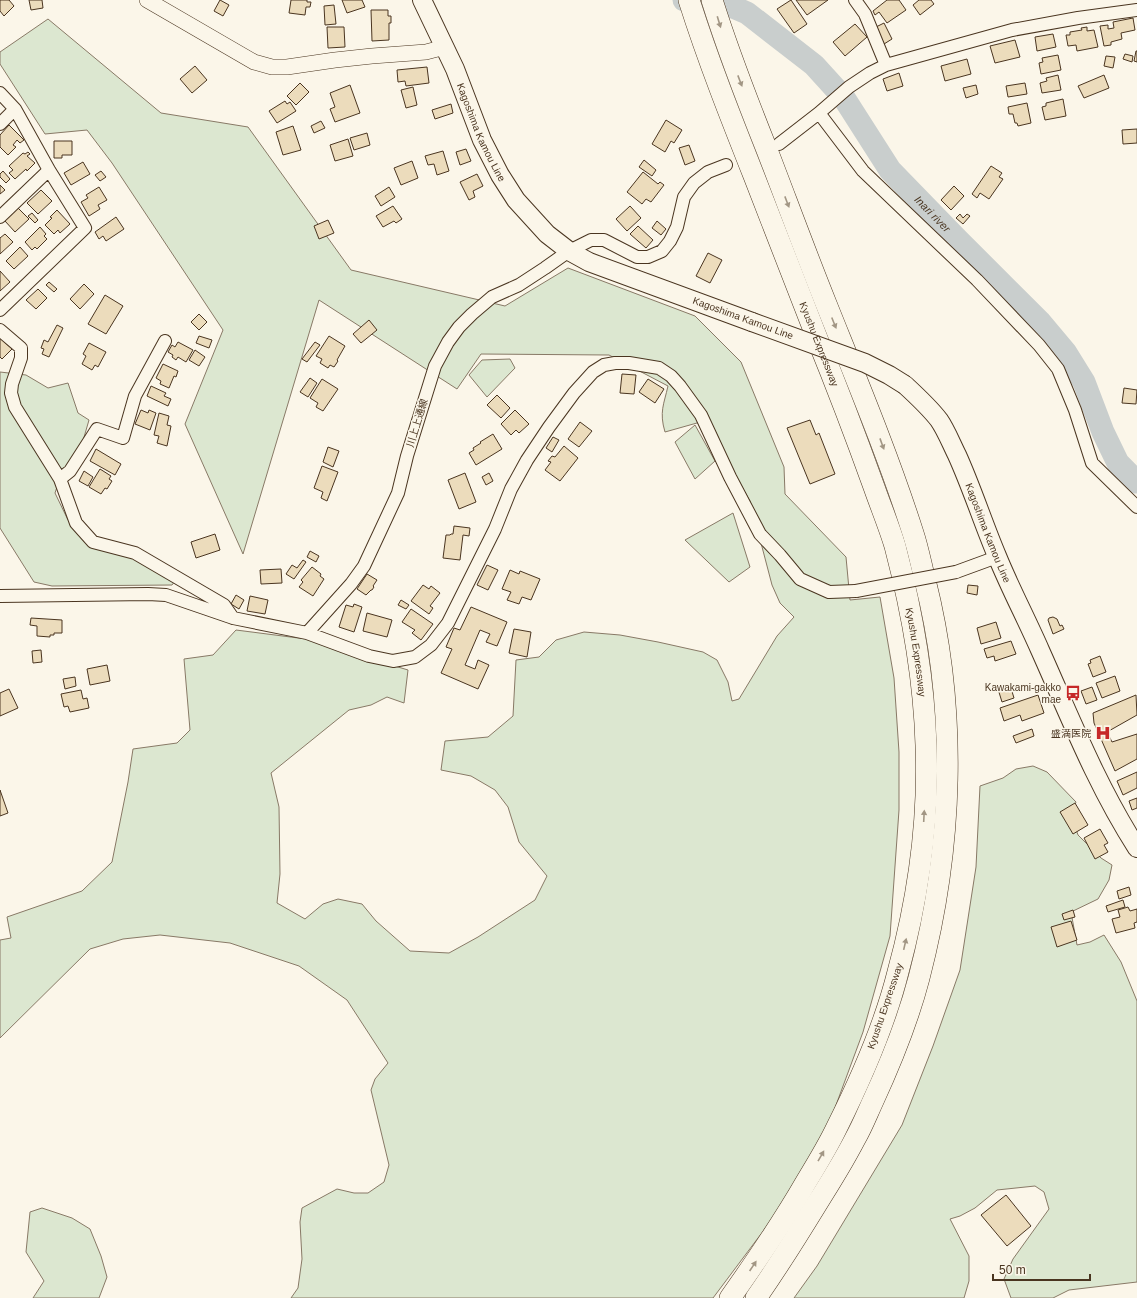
<svg xmlns="http://www.w3.org/2000/svg" width="1137" height="1298" viewBox="0 0 1137 1298" font-family="Helvetica,'Noto Sans JP',sans-serif">
	<rect width="100%" height="100%" fill="#fbf6e9"/>
	<path fill="#dce7d0" stroke="#887966" d="M48,19L161,113L248,127L351,270L505,306L568,268L695,316L741,362L784,467L785,494L846,557L850,600L880,597L894,678L899,752V810L890,936L863,1032L829,1124L791,1194L713,1298H291L298,1288L302,1259L300,1222L302,1208L337,1189L354,1193H368L384,1182L389,1165L371,1090L375,1079L388,1063L347,1000L299,966L230,943L160,935L123,939L90,949L0,1038V940L11,938L7,917L82,891L112,862L128,782L133,749L177,743L190,730L184,659L213,655L236,630L306,639L408,670L404,703L387,697L371,705L349,710L271,773L279,807L280,874L277,903L305,919L323,904L338,899L362,904L376,921L410,951L449,953L478,937L535,900L547,876L519,842L508,807L495,790L471,776L441,770L445,741L488,737L513,716L516,660L539,657L556,640L584,632L620,635L658,642L703,652L717,660L728,682L732,701L739,699L777,636L794,617L780,603L772,585L750,501L704,421L665,432C659,412 664,404 668,386L609,355L481,354L457,389L319,300L243,554L185,424L223,330L112,163L87,130L45,134L0,64V52Z
		M510,359L515,368L487,397L469,375L482,360Z
		M0,372L26,375L48,388L68,383L78,413L89,420L80,451L59,481L55,493L68,520L89,543L133,556L175,581L172,585L52,586L34,582L0,528Z
		M695,425L715,461L695,479L675,442Z
		M733,513L750,567L729,582L685,540Z
		M1033,766L1047,772L1076,802L1071,815L1078,835L1101,858L1112,865L1109,880L1098,899L1071,912L1077,945L1090,942L1104,935L1121,962L1137,1001V1282L1069,1290L1053,1298H1011L1004,1279L1013,1259L1049,1209L1044,1192L1035,1186L997,1190L975,1208L960,1216L950,1219L969,1256V1281L964,1298H794L817,1266L902,1125L933,1046L960,970L976,867L980,786L1003,778L1016,769Z
		M42,1208L72,1218L90,1229L101,1256L107,1277L99,1298H33L44,1281L26,1252L30,1212Z"/>
	<g fill="none" stroke-linecap="round" stroke-linejoin="round">
		<path stroke="#c9cecd" stroke-width="23" id="s1" d="M684,0L726,4L747,13L814,65L844,98L890,170L958,240L1040,322L1066,353L1084,382L1103,432L1118,463L1137,482"/>
	</g>
	<path fill="#ecdcbc" stroke="#4a3520" d="M0,0H9L14,6L4,16L0,11Z
		M29,0H42L43,8L31,10Z
		M220,0L229,5L223,16L214,11Z
		M291,0H307V2H311L310,7H306L305,15L289,13Z
		M342,0H362L365,7L347,13Z
		M791,0L807,24L794,33L777,9Z
		M796,0H828L807,15Z
		M887,0H899L906,10L887,23L879,12L875,15L873,11Z
		M919,0H931L934,4L920,15L913,5Z
		M334,5L336,24L325,25L324,6Z
		M371,10H388V16H391V23H389V40L372,41Z
		M1133,18L1135,30L1121,33L1122,39L1111,42V45L1104,46L1100,26L1108,25V29L1114,28L1113,22Z
		M884,23L892,39L884,44L876,27Z
		M855,24L867,37L845,56L833,42Z
		M327,27H344L345,47L328,48Z
		M1087,27V31L1094,30L1098,47L1077,51L1076,45L1068,46L1066,35H1070V32L1082,30L1081,28Z
		M1053,34L1056,47L1037,51L1035,37Z
		M1015,40L1020,57L995,63L990,46Z
		M1136,51H1137V62L1134,61Z
		M1125,54L1133,56L1132,62L1123,59Z
		M1058,55L1061,70L1041,74L1039,63L1043,62L1042,58Z
		M1106,56L1115,57L1113,68L1104,66Z
		M967,59L971,74L945,81L941,66Z
		M195,66L207,80L192,93L180,79Z
		M427,67L429,83L406,86L405,81L398,82L397,70Z
		M899,73L903,86L887,91L883,79Z
		M1058,75L1061,90L1042,93L1040,83L1047,81L1046,78Z
		M1104,75L1109,88L1084,98L1078,86Z
		M300,83L309,92L296,105L287,96Z
		M1025,83L1027,94L1008,97L1006,86Z
		M350,85L360,113L335,122L330,109L335,107L330,93Z
		M976,85L978,94L966,98L963,88Z
		M413,87L417,105L406,108L401,90Z
		M1063,99L1066,116L1045,120L1042,107L1046,106V103Z
		M285,101L287,104L290,102L296,111L277,123L269,111Z
		M1027,103L1031,123L1018,126L1017,123H1015L1013,114H1009L1008,107Z
		M451,104L453,113L435,119L432,110Z
		M666,120L682,130L674,143L671,141L665,152L652,144Z
		M321,121L325,128L314,133L311,126Z
		M9,125L24,140L20,143L17,140L13,145L16,147L8,155L0,147V135Z
		M293,126L301,150L283,155L276,132Z
		M1137,129V143L1123,144L1122,130Z
		M367,133L370,145L354,150L350,138Z
		M348,139L353,156L335,161L330,145Z
		M54,141H72V155H62V158H54Z
		M689,145L695,161L685,165L679,148Z
		M466,149L471,161L460,165L456,152Z
		M443,151L449,171L437,175L434,164L428,165L425,156Z
		M28,152L30,154L27,156L35,163L27,171L26,169L15,179L9,173L13,170L9,166L23,153L25,154Z
		M644,160L656,170L652,176L639,167Z
		M412,161L418,178L401,185L394,168Z
		M83,162L90,174L71,185L64,173Z
		M991,166L1002,173L999,177L1003,179L989,199L980,193L977,198L972,194Z
		M3,171L10,179L6,183L0,177V174Z
		M101,171L106,177L100,181L95,175Z
		M643,172L658,184L660,182L664,185L651,202L646,199L642,204L627,192Z
		M477,174L483,186L473,191L475,197L469,200L460,182Z
		M0,185L5,190L0,194Z
		M954,186L964,196L951,210L941,200Z
		M99,187L107,200L98,205L100,209L89,216L81,202L88,198L86,195Z
		M389,187L395,197L381,206L375,196Z
		M41,190L52,201L38,214L27,203Z
		M393,206L402,219L396,223L394,221L383,227L376,216Z
		M630,206L641,218L627,231L616,219Z
		M18,208L29,219L15,232L5,221Z
		M57,210L70,224L60,233L58,230L54,234L45,225L52,218L50,217Z
		M32,213L38,220L35,223L28,216Z
		M960,214L963,218L967,214L970,216L963,224L956,218Z
		M116,217L124,229L106,241L103,236L99,239L95,232Z
		M328,220L334,233L319,239L314,226Z
		M657,221L666,229L661,235L652,228Z
		M638,226L653,240L646,248L630,234Z
		M40,227L46,234L44,236L47,239L37,249L35,247L32,250L25,242Z
		M5,234L13,242L0,254V238Z
		M20,247L28,256L14,269L6,261Z
		M708,253L722,260L710,283L696,276Z
		M0,271L10,282L0,291Z
		M49,282L57,289L54,292L46,285Z
		M84,284L94,294L80,309L70,299Z
		M38,289L47,298L36,309L26,300Z
		M105,295L123,306L106,334L88,324Z
		M199,314L207,322L199,330L191,322Z
		M369,320L377,330L361,343L353,334Z
		M57,325L63,328L49,357L42,354L44,349L41,348L44,340L48,342Z
		M199,336L212,340L209,348L196,343Z
		M329,336L345,346L337,360L338,361L334,367L330,365L328,368L320,363L322,359L316,356Z
		M0,338L12,349L2,359L0,357Z
		M178,342L193,350L186,362L178,357L176,360L172,357L173,355L168,352L172,345L175,347Z
		M315,342L320,345L307,362L302,359Z
		M89,343L106,352L98,367L95,365L92,370L82,364L86,356L83,354Z
		M195,350L205,357L199,366L189,360Z
		M163,364L178,371L176,377L174,376L169,388L160,384L161,381L156,378Z
		M622,374L636,375L634,394L620,393Z
		M310,378L317,383L308,397L300,392Z
		M322,379L338,389L323,411L316,407L318,403L310,398Z
		M648,379L664,389L655,403L639,392Z
		M151,386L166,393L164,396L171,399L168,406L147,396Z
		M1124,388L1137,390L1136,404L1122,403Z
		M497,395L510,408L501,418L487,405Z
		M141,410L148,413L149,410L156,413L150,430L135,424Z
		M515,410L529,424L519,433L516,430L511,435L501,424Z
		M159,413L169,416L167,425L171,426L167,446L157,443L159,436L154,435Z
		M810,420L816,435L819,433L835,474L810,484L787,428Z
		M580,422L592,431L579,447L568,439Z
		M493,434L502,449L476,465L469,453L474,450L473,448L481,443L480,442Z
		M553,437L559,440L552,452L546,448Z
		M564,446L578,458L560,481L545,470L551,462L548,461L552,456L555,457Z
		M328,447L339,451L333,467L323,462Z
		M96,449L121,464L115,475L90,461Z
		M322,466L338,472L327,501L321,498L323,492L314,488Z
		M100,469L111,476L109,479L112,481L107,489L105,488L101,494L89,487Z
		M84,471L93,477L88,486L79,481Z
		M465,473L476,502L459,509L448,480Z
		M489,473L493,481L486,485L482,477Z
		M454,526L470,528L469,536L463,535L460,560L443,558L446,535H450L451,534H453Z
		M215,534L220,550L196,558L191,542Z
		M310,551L319,556L316,562L307,557Z
		M303,560L306,562L294,579L286,574L292,565L297,568Z
		M487,565L498,570L488,590L477,585Z
		M312,567L321,574L320,576L324,579L313,596L299,587L303,582L301,580Z
		M281,569L282,583L261,584L260,570Z
		M510,570L519,574L520,571L540,579L531,600L522,597L519,604L507,600L511,592L502,589Z
		M367,574L377,580L373,586L374,587L372,590H371L366,595L357,589Z
		M423,585L429,589L431,586L440,593L430,606L433,608L429,614L411,601Z
		M968,585L978,586L977,595L967,593Z
		M236,595L244,600L239,609L231,604Z
		M250,596L268,600L265,614L247,611Z
		M401,600L409,605L406,609L398,605Z
		M354,604L362,607L354,632L339,627L346,605L353,607Z
		M471,607L507,622L497,646L486,642L490,634L480,630L465,665L475,669L478,660L489,665L478,689L441,673L452,649L446,647L454,628L460,630Z
		M411,609L433,624L421,640L412,633L415,630L402,622Z
		M367,613L392,620L387,637L363,631Z
		M1053,617L1057,619L1060,626L1062,625L1064,629L1053,634L1048,620L1049,618Z
		M31,618L62,620V633H54V635H50V637L37,636V626L30,625Z
		M996,622L1001,638L981,644L977,628Z
		M514,629L531,632L527,657L509,653Z
		M1011,641L1016,654L995,661L994,656L987,658L984,649Z
		M41,650L42,662L33,663L32,651Z
		M1100,656L1106,672L1093,677L1088,664L1091,663L1090,660Z
		M107,665L110,681L90,685L87,669Z
		M1115,676L1120,691L1102,698L1096,683Z
		M75,677L76,686L65,689L63,679Z
		M1010,685L1014,698L1002,702L998,689Z
		M1092,687L1097,700L1086,704L1081,691Z
		M9,689L18,708L0,716V693Z
		M81,690L83,699L87,698L89,708L70,712L68,706L64,707L61,694Z
		M1038,695L1044,713L1022,721L1020,715L1004,721L1000,708Z
		M1136,695L1137,715L1107,732L1112,742L1137,734V759L1115,771L1094,723L1093,713Z
		M1032,729L1034,736L1016,743L1013,736Z
		M1137,772V788L1123,795L1117,781Z
		M0,790L8,813L0,816Z
		M1137,798V808L1132,810L1129,801Z
		M1075,803L1088,825L1073,834L1060,812Z
		M1100,829L1108,843L1104,845L1108,852L1095,859L1084,838Z
		M1129,887L1131,895L1119,899L1117,891Z
		M1123,900L1125,907L1108,912L1106,906Z
		M1128,907L1130,911L1137,909V922L1134,923L1135,928L1116,933L1112,919L1120,917L1118,910Z
		M1073,910L1075,917L1064,920L1062,914Z
		M1071,921L1077,940L1057,947L1051,927Z
		M1006,1195L1031,1226L1007,1246L981,1215Z"/>
	<g fill="none" stroke-linecap="round" stroke-linejoin="round">
		<defs>
			<path id="minor" d="M855,0L865,14L886,65
				M0,93L15,109L49,170L85,228L0,310
				M819,113L863,171L977,280L1039,345L1058,369L1075,410L1092,463L1137,507
				M0,124L15,109
				M779,144L819,113L849,87L870,73L886,65L1012,30L1078,18L1137,10
				M0,217L49,170
				M0,330L21,348V358L12,384L11,393L15,407L60,479
				M165,341L135,396L123,438L97,429L70,471L60,479L76,523L93,542L135,553L224,605L233,618
				M956,572L997,557
				M0,596L148,594L166,595L233,618L307,633L369,656L393,661L415,657L431,645L448,623L495,529L511,489L527,460L549,427L574,393L593,372L604,365L615,363H629L659,368L671,376L680,386L701,415L730,477L760,534L780,555L800,579L829,592L856,591
				M307,633L351,584L364,566L398,493L407,456L435,366L448,342L459,327L472,314L492,297L519,285L545,268L569,251L591,240H604L637,257H648L662,251L670,241L677,227L684,197L694,183L708,172L726,165"/>
			<path id="tertiary" d="M147,0L254,62L272,67H287L335,60L372,56L426,52L445,47"/>
			<g id="primary">
				<path id="s2" d="M422,0L455,69L482,140L500,175L516,200L547,234L569,251L589,262L752,322"/>
				<path id="s3" d="M905,385C917,396 929,407 939,420C946,430 951,443 957,455C972,488 983,523 997,556C1010,588 1026,618 1040,650C1070,717 1097,786 1137,848"/>
			</g>
			<g id="motorway">
				<path id="s4" d="M689,0C708,60 731,118 754,176C775,230 796,284 817,338C837,387 856,437 874,487C881,507 889,526 895,546C912,611 924,678 926,745C929,821 918,899 898,972C885,1024 861,1079 837,1127C828,1146 817,1164 806,1182C783,1222 757,1260 730,1298"/>
				<path d="M712,0C728,51 747,100 767,150C787,202 806,254 827,306C857,381 888,455 913,533C918,548 921,564 925,580C958,711 953,848 919,978C908,1020 891,1062 873,1101C867,1114 862,1127 855,1139C843,1162 830,1183 816,1205C797,1236 777,1268 756,1298"/>
			</g>
		</defs>
		<use href="#minor" stroke="#4a3520" stroke-width="14"/>
		<use href="#tertiary" stroke="#4a3520" stroke-width="16"/>
		<use href="#primary" stroke="#4a3520" stroke-width="20"/>
		<use href="#motorway" stroke="#4a3520" stroke-width="22"/>
		<use href="#minor" stroke="#fbf6e9" stroke-width="12"/>
		<use href="#tertiary" stroke="#fbf6e9" stroke-width="15"/>
		<use href="#primary" stroke="#fbf6e9" stroke-width="18"/>
		<use href="#motorway" stroke="#fbf6e9" stroke-width="21"/>
		<defs>
			<path id="minor-bridge" d="M856,591L956,572"/>
			<path id="primary-bridge" d="M752,322L865,363L889,375L905,385"/>
		</defs>
		<use href="#minor-bridge" stroke="#4a3520" stroke-width="14" stroke-linecap="butt"/>
		<use href="#primary-bridge" stroke="#4a3520" stroke-width="20" stroke-linecap="butt"/>
		<use href="#minor-bridge" stroke="#fbf6e9" stroke-width="12"/>
		<use href="#primary-bridge" stroke="#fbf6e9" stroke-width="18"/>
	</g>
	<defs><path id="oneway-solid" d="M-6-.8H1V-3.2L6.5 0L1 3.2V.8H-6Z"/></defs>
	<g fill="#a29684">
		<use href="#oneway-solid" transform="translate(719 22) rotate(73)"/>
		<use href="#oneway-solid" transform="translate(740 81) rotate(69)"/>
		<use href="#oneway-solid" transform="translate(787 202) rotate(69)"/>
		<use href="#oneway-solid" transform="translate(834 323) rotate(68)"/>
		<use href="#oneway-solid" transform="translate(882 444) rotate(70)"/>
		<use href="#oneway-solid" transform="translate(924 816) rotate(-87)"/>
		<use href="#oneway-solid" transform="translate(905 944) rotate(-77)"/>
		<use href="#oneway-solid" transform="translate(821 1156) rotate(-60)"/>
		<use href="#oneway-solid" transform="translate(753 1266) rotate(-56)"/>
	</g>
	<defs>
		<symbol id="bus-bare" viewBox="-9 -9 18 18"><path d="M-5-6H5V4H4V6H2V4H-2V6H-4V4H-5ZM-3.5-4V0h7V-4ZM-3.5 1.2v1.5H-2V1.2ZM2 1.2v1.5H3.5V1.2Z" fill="#c62828" stroke="#fbf6e9" stroke-width="2.5" paint-order="stroke"/></symbol>
		<symbol id="hospital-bare" viewBox="-9 -9 18 18"><path d="M-5-5h3v3.5h4V-5h3V5h-3V1.5h-4V5h-3Z" fill="#c62828" stroke="#fbf6e9" stroke-width="2.5" paint-order="stroke"/></symbol>
	</defs>
	<g fill-rule="evenodd">
		<use href="#bus-bare" x="1062" y="682" width="22" height="22"/>
		<use href="#hospital-bare" x="1092" y="722" width="22" height="22"/>
	</g>
	<g text-anchor="middle" dominant-baseline="central" stroke-width="3" stroke-linejoin="round" paint-order="stroke">
		<g font-size="10" fill="#4a3520" stroke="#fbf6e9">
			<text stroke="none"><textPath href="#s2" startOffset="145">Kagoshima Kamou Line</textPath></text>
			<text transform="translate(743 318) rotate(20)">Kagoshima Kamou Line</text>
			<text stroke="none"><textPath href="#s4" startOffset="368">Kyushu Expressway</textPath></text>
			<text transform="translate(417 423) rotate(-73)">川上上通線</text>
			<text stroke="none"><textPath href="#s3" startOffset="172">Kagoshima Kamou Line</textPath></text>
			<text stroke="none"><textPath href="#s4" startOffset="692">Kyushu Expressway</textPath></text>
			<text transform="translate(885 1006) rotate(-71)">Kyushu Expressway</text>
		</g>
		<g font-size="10" fill="#4a3520" stroke="#fbf6e9" text-anchor="end">
			<text x="1061" y="687">Kawakami-gakko<tspan x="1061" dy="12">mae</tspan></text>
			<text x="1091" y="733">盛満医院</text>
		</g>
		<g font-size="11" font-style="italic" fill="#4a3520" stroke="#fbf6e9">
			<text stroke="none"><textPath href="#s1" startOffset="341">Inari river</textPath></text>
		</g>
	</g>
	<path d="M993 1274v6h97v-6" fill="none" stroke="#4a3520" stroke-width="2"/>
	<text x="999" y="1274" font-size="12" fill="#4a3520" stroke="#fbf6e9" stroke-width="3" paint-order="stroke">50 m</text>
</svg>
